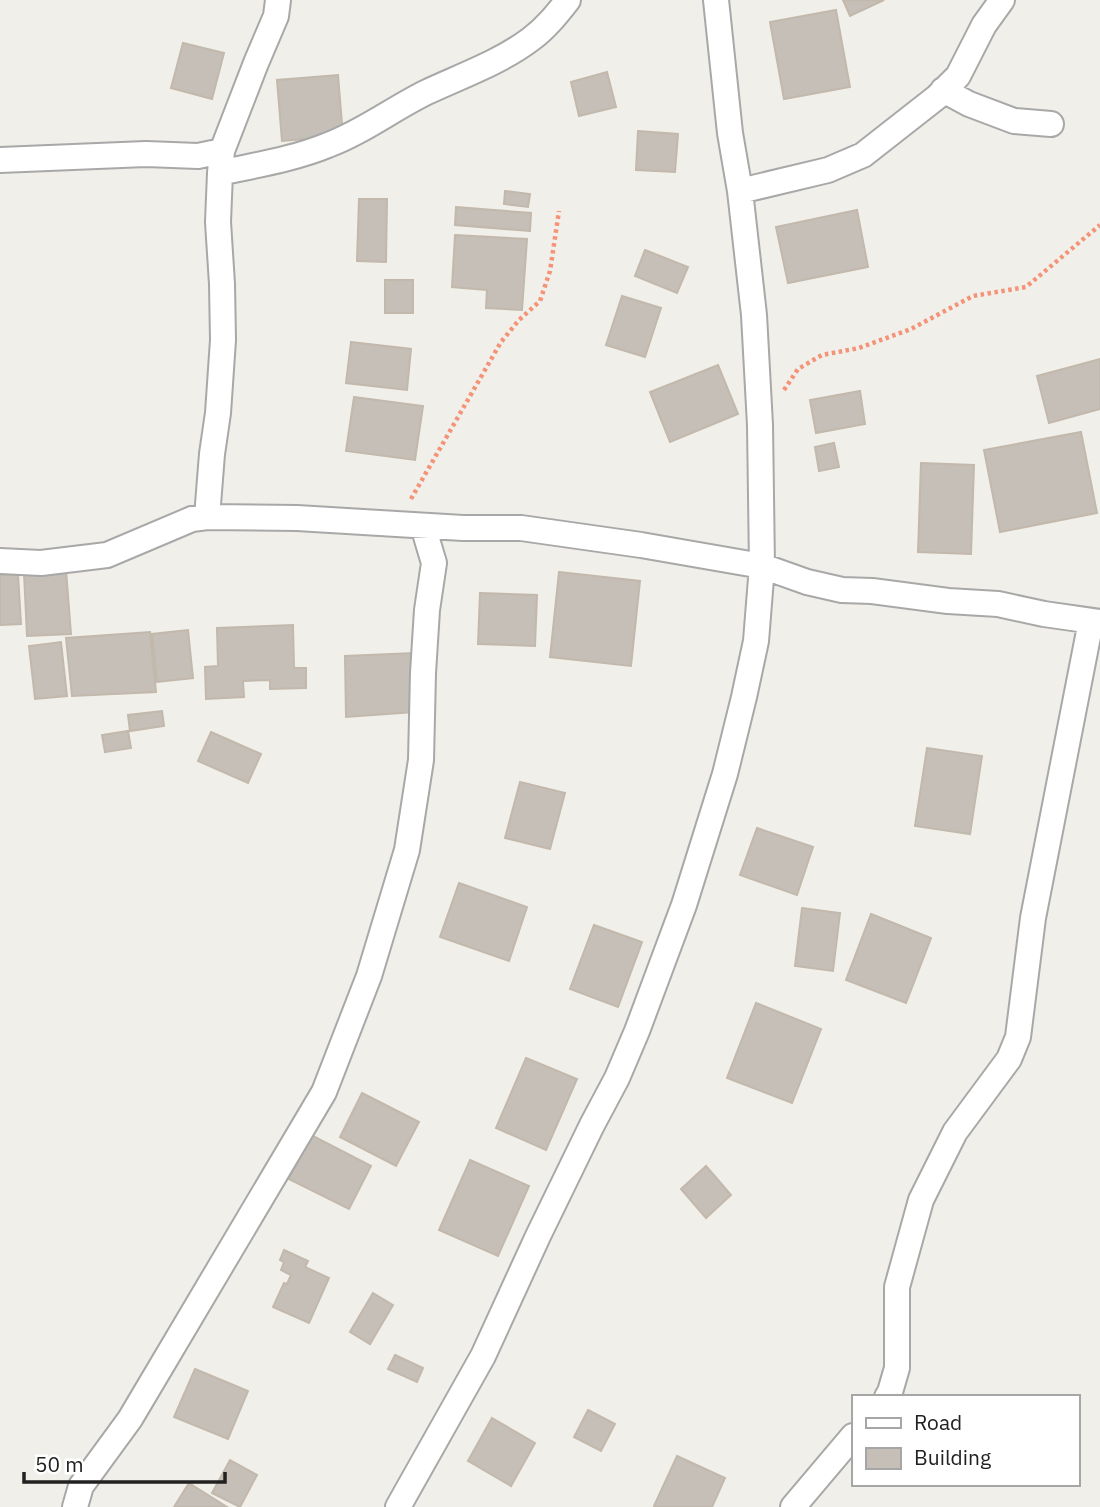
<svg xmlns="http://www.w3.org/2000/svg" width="1100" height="1507" viewBox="0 0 1100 1507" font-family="'IBM Plex Sans',sans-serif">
	<rect width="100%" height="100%" fill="#f1efe9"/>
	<path fill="#c6bfb8" stroke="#c2b8ab" stroke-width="2" d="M843,0H884L850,16Z
		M836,10L850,87L784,99L770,22Z
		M183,43L224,53L212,99L171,88Z
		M607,72L616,107L579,116L571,82Z
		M338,75L343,136L282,141L277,80Z
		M638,131L678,134L675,172L636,170Z
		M505,191L530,194L528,207L504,204Z
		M359,199H387L386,262L357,261Z
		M456,207L531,213L530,231L455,225Z
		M857,210L868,267L788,283L776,227Z
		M455,235L527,239L522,310L486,308L487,290L452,287Z
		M645,250L688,267L677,293L635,276Z
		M385,280H413V313H385Z
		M622,296L661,308L645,357L606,345Z
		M351,342L411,349L407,390L346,383Z
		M1100,359V409L1049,423L1037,376Z
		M718,365L738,414L670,442L650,392Z
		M860,391L865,424L816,433L810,400Z
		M354,397L423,406L415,460L346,451Z
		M1081,432L1097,513L1000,532L984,450Z
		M834,443L839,467L819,471L815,447Z
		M921,463L974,465L971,554L918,552Z
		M66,570L71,634L27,636L24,573Z
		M559,572L640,581L631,666L550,657Z
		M18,574L21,624L0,625V575Z
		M480,593L537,595L535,646L478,644Z
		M293,625L294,668H306V688L270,689V680L243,681L244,697L206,699L205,667L218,666L217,628Z
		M188,630L193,678L157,682L152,634Z
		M150,632L156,692L72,696L66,638Z
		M61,642L67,696L35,699L29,646Z
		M414,653V712L346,717L345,656Z
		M162,711L164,726L130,731L128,715Z
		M128,731L131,748L105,752L102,735Z
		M211,732L261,754L248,783L198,761Z
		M927,748L982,756L970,834L915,826Z
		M520,782L565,793L550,849L505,838Z
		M757,828L813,847L797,895L740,875Z
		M459,883L527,907L509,961L440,937Z
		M802,908L840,913L833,971L795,966Z
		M871,914L931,938L906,1003L846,980Z
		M594,925L642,942L618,1007L570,989Z
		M756,1003L821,1029L792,1103L727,1078Z
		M526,1058L577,1079L546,1150L496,1128Z
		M362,1093L419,1122L396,1166L340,1137Z
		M311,1135L371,1166L349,1209L289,1179Z
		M470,1160L529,1186L498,1256L439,1230Z
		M706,1166L731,1195L706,1218L681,1189Z
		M284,1250L308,1261L305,1267L329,1278L309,1323L273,1307L284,1283L287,1284L291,1275L281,1270L284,1262L280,1260Z
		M373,1293L393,1305L370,1344L350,1332Z
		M395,1355L423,1368L417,1382L388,1369Z
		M195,1369L248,1391L228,1439L174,1417Z
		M588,1410L615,1424L601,1451L574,1437Z
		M492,1418L535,1443L511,1486L468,1461Z
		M677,1456L725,1478L712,1507H657L654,1506Z
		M230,1460L257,1475L240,1507L212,1493Z
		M189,1483L227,1507H174Z"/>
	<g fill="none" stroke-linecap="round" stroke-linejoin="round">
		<defs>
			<path id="street" d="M943,90L969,104L1014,121L1051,124
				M0,160L146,154L198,156L222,151
				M220,173C256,165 294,159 328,145C363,132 394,108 427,92C461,76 501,62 531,39C546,28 557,14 568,0
				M740,191L828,170L863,155L937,97L958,76L984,25L1002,0
				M207,517L212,454L218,413L223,340L222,284L218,222L220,173L222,151L256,63L276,16L278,0
				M0,561L41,563L107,555L192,519L207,517L297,518L463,528H521L641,545L762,566L807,582L842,590L872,591L948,601L998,604L1044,614L1100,622
				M887,1397L890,1392L897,1368V1287L921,1200L955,1132L1009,1059L1018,1037L1033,918L1091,621
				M75,1507L81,1486L130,1419L324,1092L369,976L407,850L421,760L423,673L427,610L434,563L423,526
				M398,1507L483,1356L538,1236L592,1125L617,1078L637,1031L684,905L725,774L744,697L756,641L762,566L760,425L754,315L740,191L730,133L716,0
				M793,1507L853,1436"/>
		</defs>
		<use href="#street" stroke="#a8a8a8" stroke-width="28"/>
		<path stroke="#f49377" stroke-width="4.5" stroke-dasharray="3.5 3.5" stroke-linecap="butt" d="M784,390L798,369L822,355L859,348L911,329L973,296L1026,287L1100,225
			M411,499L501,342L519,320L540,301L550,271L559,211"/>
		<use href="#street" stroke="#fff" stroke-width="24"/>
	</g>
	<rect x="852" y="1395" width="228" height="91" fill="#ffffff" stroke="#a6a6a6" stroke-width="2"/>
	<rect x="866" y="1418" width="35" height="10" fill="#ffffff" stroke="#a6a6a6" stroke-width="2"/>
	<text x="914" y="1430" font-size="21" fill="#212121">Road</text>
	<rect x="866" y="1448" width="35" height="21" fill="#c6bfb8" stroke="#a6a6a6" stroke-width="2"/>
	<text x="914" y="1465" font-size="21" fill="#212121">Building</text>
	<path d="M24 1472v10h201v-10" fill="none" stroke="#212121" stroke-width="3.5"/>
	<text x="35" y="1472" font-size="21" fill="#212121" stroke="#ffffff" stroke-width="5" paint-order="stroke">50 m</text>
</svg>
